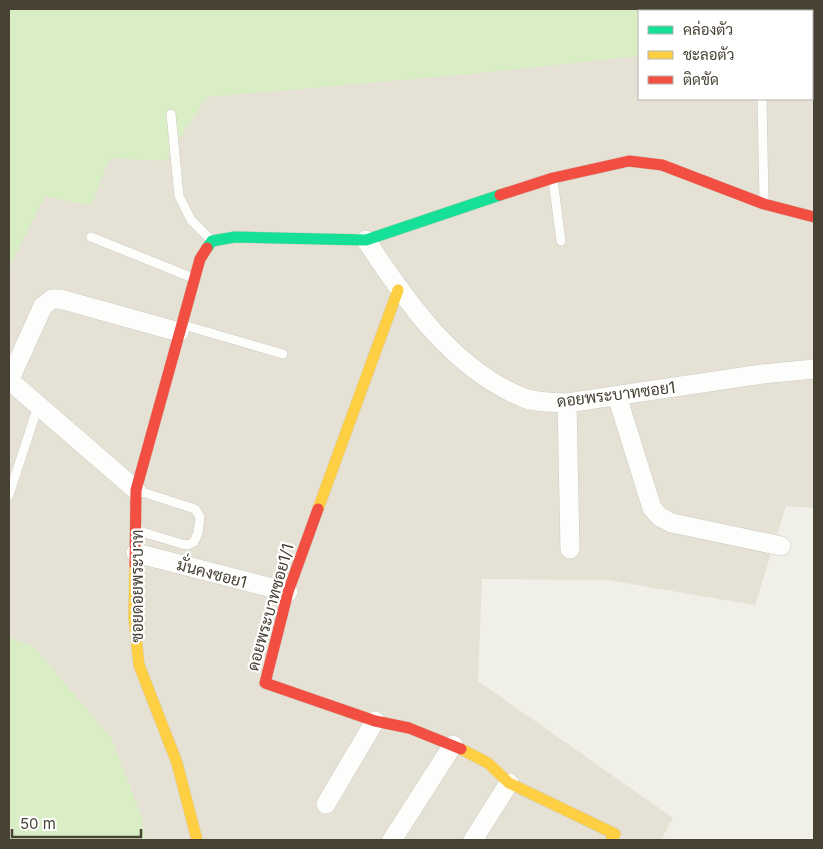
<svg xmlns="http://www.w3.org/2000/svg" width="823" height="849" viewBox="0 0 823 849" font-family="Inter,Sarabun,sans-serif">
	<rect width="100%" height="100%" fill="#f0efe8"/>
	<path fill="#e5e2d5" d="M812,11H814V508L786,506L755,605L607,580L482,579L478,681L673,818L661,840H136L34,647L9,637V43L639,28V99H812Z"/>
	<path fill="#daeec5" d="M9,9H814V32L812,33V11H639V56L471,74L207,97L165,161L110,158L91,206L45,196L9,268Z
		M9,637L34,647L111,738L142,818L145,840H9Z"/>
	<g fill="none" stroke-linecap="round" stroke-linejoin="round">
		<defs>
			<path id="lane" d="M762,99L764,201
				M171,114L179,196L191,220L210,239
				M553,180L561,241
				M91,237L193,278
				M183,325L283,354
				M9,495L38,406
				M139,531L182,544L188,545L194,542L198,533L200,517L195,509L139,491"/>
			<path id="street" d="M366,240C405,300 453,369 522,397C535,403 552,402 567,403L762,374L814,369
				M9,380L136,490
				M9,381L43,306L52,299H60L179,332
				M617,396L652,508L660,517L672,523L781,546
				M567,403L570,549
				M136,553L288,592
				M326,804L375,721
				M392,840L453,745
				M473,840L509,783"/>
			<path id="fast" d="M207,248L212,241L235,237L366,240L500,195"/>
			<path id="slow" d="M318,509L398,290
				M135,565L134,618L139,665L177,763L197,840
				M461,749L488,763L509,783L615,834L611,840"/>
			<path id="jam" d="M500,195L553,178L629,161L662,165L764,204L814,217
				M318,509L288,592L265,683L375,721L409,728L461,749
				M135,565L136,490L200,259L207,248"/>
		</defs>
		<use href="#lane" stroke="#cccac3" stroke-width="10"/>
		<use href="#street" stroke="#cccac3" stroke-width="20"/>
		<use href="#fast" stroke="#d0cdbe" stroke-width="12"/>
		<use href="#slow" stroke="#d0cdbe" stroke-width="12"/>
		<use href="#jam" stroke="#d0cdbe" stroke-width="12"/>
		<use href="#lane" stroke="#fdfdfc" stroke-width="9"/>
		<use href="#street" stroke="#fdfdfc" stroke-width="19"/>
		<use href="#fast" stroke="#16e098" stroke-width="11"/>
		<use href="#slow" stroke="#ffcf43" stroke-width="11"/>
		<use href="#jam" stroke="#f24e42" stroke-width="11"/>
	</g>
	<g text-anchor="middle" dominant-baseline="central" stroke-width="4.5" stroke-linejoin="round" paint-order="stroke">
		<g font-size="16" fill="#474234" stroke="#fff">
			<text transform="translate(616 394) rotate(-7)">ดอยพระบาทซอย1</text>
			<text transform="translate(212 573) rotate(15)">มั่นคงซอย1</text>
			<text transform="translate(137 586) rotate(-90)">ซอยดอยพระบาท</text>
			<text transform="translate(270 607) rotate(-74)">ดอยพระบาทซอย1/1</text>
		</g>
	</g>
	<rect width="823" height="849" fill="none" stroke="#474234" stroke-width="20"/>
	<rect x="638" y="10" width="175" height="90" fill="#ffffff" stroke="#b5b3ae"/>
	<rect x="648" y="26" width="25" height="8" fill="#16e098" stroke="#b5b3ae"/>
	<text x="683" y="35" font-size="15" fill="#474234">คล่องตัว</text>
	<rect x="648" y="51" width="25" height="8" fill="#ffcf43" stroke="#b5b3ae"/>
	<text x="683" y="60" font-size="15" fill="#474234">ชะลอตัว</text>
	<rect x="648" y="76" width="25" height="8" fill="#f24e42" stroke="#b5b3ae"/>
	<text x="683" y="85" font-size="15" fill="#474234">ติดขัด</text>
	<path d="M12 829v8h129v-8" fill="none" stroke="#474234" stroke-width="2.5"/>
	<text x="20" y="829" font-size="15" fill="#474234" stroke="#ffffff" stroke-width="4" paint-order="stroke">50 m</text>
</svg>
